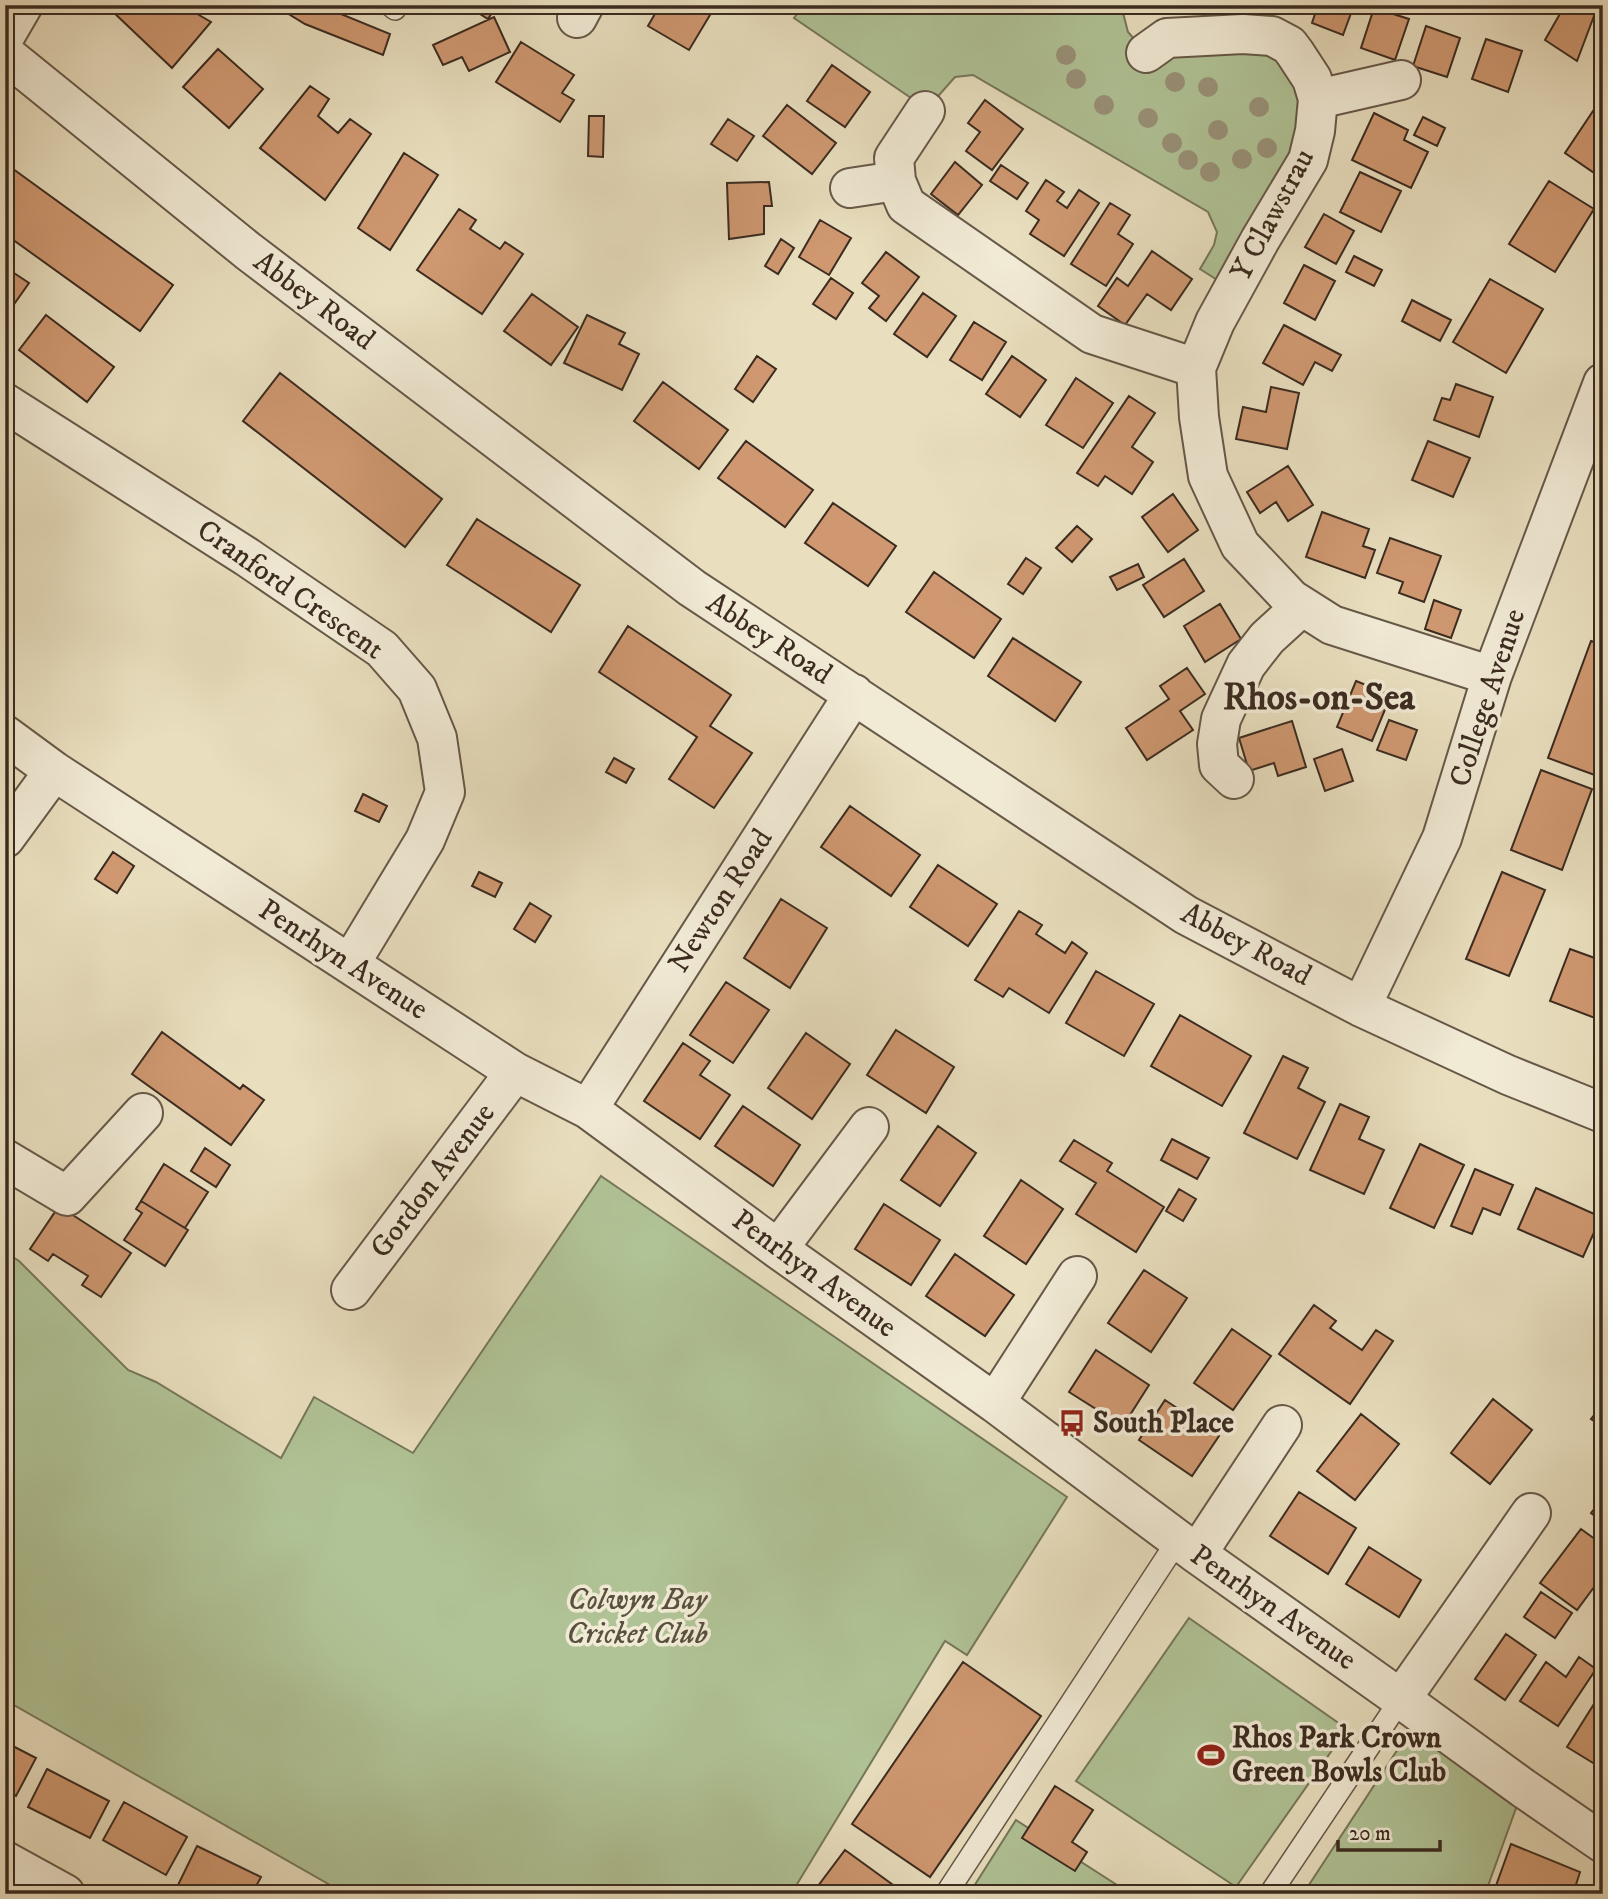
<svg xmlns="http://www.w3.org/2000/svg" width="1608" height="1899" viewBox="0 0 1608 1899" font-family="'IM FELL DW Pica',serif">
	<rect width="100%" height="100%" fill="#e9dfbf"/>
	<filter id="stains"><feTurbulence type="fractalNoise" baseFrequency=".00286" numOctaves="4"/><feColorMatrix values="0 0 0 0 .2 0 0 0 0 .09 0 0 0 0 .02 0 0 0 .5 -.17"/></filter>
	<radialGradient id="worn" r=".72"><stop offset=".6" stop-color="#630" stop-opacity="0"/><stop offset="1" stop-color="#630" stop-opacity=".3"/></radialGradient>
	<path fill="#b0c396" stroke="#76775b" stroke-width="2" d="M804,5H1121L1128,32L1146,53L1272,36L1318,99L1233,290L1200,269L1214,245L1217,232L1208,212L973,75L955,77L925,111L911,98L794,18Z
		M601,1176L1067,1497L967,1655L945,1641L791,1894H346L5,1700V1252L19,1261L128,1370L156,1382L281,1458L314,1397L413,1453Z
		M1189,1618L1347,1729L1236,1887L1076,1781Z
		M1413,1726L1519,1800L1485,1894H1303Z
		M1016,1820L1128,1892L1131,1889L1139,1894H969Z"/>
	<path fill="#cf9871" stroke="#3b2b20" stroke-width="2" d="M111,5H206L199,15L211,22L172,68L109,8Z
		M274,5H319L390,34L383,55L305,24Z
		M466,5H497L488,19Z
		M660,5H716L689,50L648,26Z
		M1121,5H1161L1123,14Z
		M1318,5H1354L1343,35L1312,23Z
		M1565,5H1603V9L1597,8L1577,61L1545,40Z
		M1374,8L1409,19L1395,60L1361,48Z
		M494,17L510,52L469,71L462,57L443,65L433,45Z
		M1426,26L1460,38L1447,77L1413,66Z
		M1486,39L1522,51L1508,92L1472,79Z
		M521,42L574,75L562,93L574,100L560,122L496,82Z
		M218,49L263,89L229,128L183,87Z
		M832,65L870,92L845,127L807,101Z
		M310,86L329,99L318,116L338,133L350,119L371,134L325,200L260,148Z
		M1603,96V179L1565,153Z
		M985,100L1023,129L992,170L966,151L980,132L968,123Z
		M787,105L836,143L812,174L763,136Z
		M1374,113L1408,130L1404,140L1428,152L1411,188L1352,160Z
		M589,116H604L603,157L588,156Z
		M1423,117L1445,128L1437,146L1414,135Z
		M728,119L754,136L737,161L711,144Z
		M404,153L438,175L390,250L358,228Z
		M955,162L982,185L958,215L931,194Z
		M1001,165L1028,183L1017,199L990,181Z
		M9,166L173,285L140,331L5,234V171Z
		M1360,172L1401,191L1381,232L1340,212Z
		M1046,180L1064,192L1057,201L1067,208L1079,190L1099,203L1064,256L1030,234L1039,220L1026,211Z
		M1549,181L1594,209L1555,272L1509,244Z
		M769,182L772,206H764V234L729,239L727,183Z
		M1110,203L1130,215L1118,234L1133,244L1106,286L1071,264Z
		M459,209L476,220L470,229L500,249L505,242L523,254L482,314L417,270Z
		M1324,214L1354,231L1336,264L1305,247Z
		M820,220L851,238L829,275L799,257Z
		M781,239L794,248L778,274L765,266Z
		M1152,251L1192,279L1171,310L1147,294L1125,325L1098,306L1117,278L1128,286Z
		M886,252L919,277L886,321L869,308L879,296L862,283Z
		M1354,256L1382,270L1374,286L1346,272Z
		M1304,265L1335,281L1315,320L1284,303Z
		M5,267L29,283L5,317Z
		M831,278L853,293L836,319L813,304Z
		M1490,279L1543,309L1506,373L1453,342Z
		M923,293L956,316L927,357L894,334Z
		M532,294L578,327L551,365L504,331Z
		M1412,300L1451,320L1440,341L1402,321Z
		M46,315L114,367L87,402L19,350Z
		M587,315L625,333L619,344L639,354L622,390L564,363Z
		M974,322L1006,342L982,380L950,360Z
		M1284,325L1341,355L1332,371L1315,362L1303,385L1263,363Z
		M757,356L776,369L753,402L735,389Z
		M1012,356L1046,380L1020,417L986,394Z
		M280,373L442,499L405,547L243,421Z
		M1076,378L1113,403L1083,448L1046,425Z
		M663,382L728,430L699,469L634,421Z
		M1456,384L1493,397L1479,437L1434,420L1442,398L1450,400Z
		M1271,387L1299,393L1287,449L1236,439L1243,407L1266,412Z
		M1129,396L1155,413L1132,447L1153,462L1132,494L1105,476L1098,486L1077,473Z
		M746,441L813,490L785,527L718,478Z
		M1428,441L1470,458L1453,497L1412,480Z
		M1288,466L1313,505L1288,521L1276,502L1260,513L1247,492Z
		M1173,494L1198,530L1168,552L1142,517Z
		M833,503L896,546L868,586L805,543Z
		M1322,512L1369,529L1363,546L1375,550L1365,578L1306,557Z
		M477,519L580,585L551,632L447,565Z
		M1077,526L1092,539L1072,562L1056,548Z
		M1390,538L1441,556L1424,602L1399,593L1403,582L1377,573Z
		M1026,558L1041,568L1023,594L1008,584Z
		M1184,559L1204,591L1164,617L1143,585Z
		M1138,564L1144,577L1117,590L1110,577Z
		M934,572L1001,619L974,658L906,612Z
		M1434,600L1461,610L1451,638L1425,629Z
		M1220,604L1241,639L1205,662L1184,626Z
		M628,626L731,695L710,726L752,753L714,808L669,779L697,737L599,672Z
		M1013,638L1081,682L1055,721L988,676Z
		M1591,641L1603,645V778L1548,758Z
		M1187,668L1205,694L1180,711L1193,730L1147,760L1126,728L1169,699L1160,686Z
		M1356,681L1391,695L1372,741L1337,727Z
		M1389,720L1417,730L1406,760L1377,750Z
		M1292,721L1306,767L1278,776L1274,763L1249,771L1239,738Z
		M1342,749L1353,781L1325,791L1314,759Z
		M614,758L634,769L626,783L606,772Z
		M1541,770L1592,789L1562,870L1511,850Z
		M363,794L387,806L379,822L355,811Z
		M850,806L920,855L891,896L821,847Z
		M113,852L134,866L117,893L95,879Z
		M938,865L997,904L968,946L910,907Z
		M479,872L502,883L495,897L472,886Z
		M1502,872L1545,890L1509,976L1466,959Z
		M781,899L827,928L790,988L744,958Z
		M530,903L551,916L535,942L514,929Z
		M1019,911L1042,925L1036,934L1065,953L1072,942L1087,953L1049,1013L1009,988L1003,997L975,980Z
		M1570,949L1603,961V1021L1550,1001Z
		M1096,971L1154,1004L1124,1056L1066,1023Z
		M726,982L769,1010L733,1063L690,1035Z
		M1180,1015L1251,1056L1222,1106L1151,1066Z
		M896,1030L954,1067L926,1113L867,1075Z
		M162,1032L240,1089L243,1085L264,1100L231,1145L132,1074Z
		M806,1033L850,1064L812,1119L768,1088Z
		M683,1043L710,1061L700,1075L730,1095L700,1139L644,1101Z
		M1283,1056L1308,1068L1298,1088L1325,1102L1297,1159L1244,1133Z
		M1340,1104L1369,1117L1359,1139L1384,1150L1364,1194L1310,1170Z
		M743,1106L800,1145L773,1186L715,1146Z
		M938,1126L976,1153L940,1206L901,1180Z
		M1172,1139L1209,1158L1197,1179L1161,1160Z
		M1074,1140L1112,1163L1107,1171L1164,1207L1136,1252L1076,1214L1096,1183L1060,1161Z
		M1420,1144L1464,1165L1434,1228L1390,1208Z
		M205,1148L230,1165L216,1187L191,1171Z
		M164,1164L208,1192L185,1228L141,1201Z
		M1475,1169L1513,1185L1500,1215L1483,1208L1472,1234L1451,1226Z
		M1021,1180L1063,1209L1026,1264L984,1236Z
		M1536,1188L1601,1217L1583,1257L1518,1229Z
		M1179,1189L1196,1199L1183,1221L1166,1211Z
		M141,1201L188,1230L165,1266L124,1240L142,1213L136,1209Z
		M884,1204L940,1240L911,1285L855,1249Z
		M59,1206L131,1253L101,1297L82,1285L88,1276L53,1254L48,1261L30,1249Z
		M955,1254L1014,1295L985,1336L926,1296Z
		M1144,1270L1187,1298L1151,1352L1108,1323Z
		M1314,1305L1336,1321L1330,1328L1362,1350L1376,1330L1393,1341L1350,1404L1279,1354Z
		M1232,1329L1271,1356L1233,1410L1194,1383Z
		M1096,1350L1149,1385L1123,1426L1069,1392Z
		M1493,1399L1532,1430L1490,1484L1451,1453Z
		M1165,1400L1219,1436L1192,1476L1139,1440Z
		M1603,1404V1427L1591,1419Z
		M1361,1414L1399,1444L1355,1500L1317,1471Z
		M1299,1492L1356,1528L1328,1574L1270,1536Z
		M1603,1498V1522L1591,1513Z
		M1581,1529L1603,1545V1575L1577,1610L1540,1583Z
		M1369,1547L1421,1580L1399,1617L1346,1584Z
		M1541,1592L1572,1613L1555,1638L1524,1617Z
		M1506,1634L1536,1655L1505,1700L1475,1679Z
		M1579,1657L1596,1669L1558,1726L1520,1701L1546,1662L1566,1677Z
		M963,1662L1041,1716L930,1877L852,1824Z
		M1594,1704L1603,1710V1769L1567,1747Z
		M5,1742L36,1758L16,1796L5,1790Z
		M47,1769L109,1801L90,1838L28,1807Z
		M1055,1786L1093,1810L1072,1842L1087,1852L1075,1871L1022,1838Z
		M124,1802L187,1837L166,1875L103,1840Z
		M1511,1844L1580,1872L1573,1894H1493Z
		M197,1846L261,1877L252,1894H197L178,1885Z
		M845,1850L900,1890L897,1894H812Z
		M272,1887L285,1894H269Z"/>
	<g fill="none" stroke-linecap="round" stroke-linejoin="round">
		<defs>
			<path id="service" d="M390,5L395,9
				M946,1894L1178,1540
				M1270,1894L1401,1699"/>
			<path id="minor" d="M577,18L584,5
				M5,36L23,5
				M1146,53L1167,38L1243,34L1272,36L1289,45L1295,53L1312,79L1318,99L1315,131L1308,160L1260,240L1215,322L1196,368L1199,417L1208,476L1240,545L1291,599L1332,625L1492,676
				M5,54L248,251L692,588L1186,915L1361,1007L1508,1075L1603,1113
				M1318,99L1401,80
				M925,111L894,158L896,181L906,205L1092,334L1196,368
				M850,188L896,181
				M5,403L247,557L382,649L417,689L437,738L445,792L425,840L350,964
				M5,735L54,771L515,1072L588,1109L778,1249L995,1403L1197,1554L1401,1699L1523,1788L1603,1843
				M1234,779L1219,765L1217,744L1221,719L1246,665L1267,638L1302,606
				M5,838L54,771
				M1361,1007L1442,838L1492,676L1603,383
				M588,1109L854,694
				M5,1159L67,1196L143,1113
				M778,1249L869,1127
				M351,1290L515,1072
				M995,1403L1077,1276
				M1197,1554L1282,1425
				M1401,1699L1531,1513
				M5,1861L65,1894"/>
		</defs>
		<use href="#service" stroke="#665848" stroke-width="24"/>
		<use href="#minor" stroke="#665848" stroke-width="42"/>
		<use href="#service" stroke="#f1ead5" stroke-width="21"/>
		<use href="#minor" stroke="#f1ead5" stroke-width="38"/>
	</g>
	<g fill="#999178">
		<circle cx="1066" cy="55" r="10"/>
		<circle cx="1076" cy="79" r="10"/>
		<circle cx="1175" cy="82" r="10"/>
		<circle cx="1208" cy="87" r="10"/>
		<circle cx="1104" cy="105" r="10"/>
		<circle cx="1259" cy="107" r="10"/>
		<circle cx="1148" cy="118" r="10"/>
		<circle cx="1218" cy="130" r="10"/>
		<circle cx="1172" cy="143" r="10"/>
		<circle cx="1267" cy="148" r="10"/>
		<circle cx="1242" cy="159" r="10"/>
		<circle cx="1188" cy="160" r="10"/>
		<circle cx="1210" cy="172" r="10"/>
	</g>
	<defs>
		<symbol id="bus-bare" viewBox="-9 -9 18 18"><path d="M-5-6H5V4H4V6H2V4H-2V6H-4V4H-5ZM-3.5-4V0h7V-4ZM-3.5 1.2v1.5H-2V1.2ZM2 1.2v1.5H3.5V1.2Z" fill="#8f2418" stroke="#f1ead5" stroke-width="2.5" paint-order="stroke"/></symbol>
		<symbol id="stadium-bare" viewBox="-9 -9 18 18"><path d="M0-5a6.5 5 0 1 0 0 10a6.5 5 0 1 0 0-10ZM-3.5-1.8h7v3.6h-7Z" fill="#8f2418" stroke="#f1ead5" stroke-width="2.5" paint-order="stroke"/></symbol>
	</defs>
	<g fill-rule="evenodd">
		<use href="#bus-bare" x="1053" y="1404" width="38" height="38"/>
		<use href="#stadium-bare" x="1192" y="1736" width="38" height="38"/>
	</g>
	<g text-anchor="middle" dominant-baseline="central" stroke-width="7" stroke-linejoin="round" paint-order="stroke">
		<g font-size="30" fill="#3b2b20" stroke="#f1ead5">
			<text transform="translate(1273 215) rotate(-62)">Y Clawstrau</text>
			<text transform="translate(314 301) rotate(37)">Abbey Road</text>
			<text transform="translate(290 590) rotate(35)">Cranford Crescent</text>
			<text transform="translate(769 639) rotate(33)">Abbey Road</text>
			<text transform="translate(1488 698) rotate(-72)">College Avenue</text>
			<text transform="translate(721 901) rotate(-57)">Newton Road</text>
			<text transform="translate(1246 945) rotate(28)">Abbey Road</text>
			<text transform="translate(343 960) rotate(33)">Penrhyn Avenue</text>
			<text transform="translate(433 1181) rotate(-53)">Gordon Avenue</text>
			<text transform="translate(814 1274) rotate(36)">Penrhyn Avenue</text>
			<text transform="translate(1273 1608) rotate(35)">Penrhyn Avenue</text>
		</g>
		<g font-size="30" font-weight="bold" fill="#3b2b20" stroke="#f1ead5" text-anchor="start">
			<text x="1093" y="1423">South Place</text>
			<text x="1232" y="1738">Rhos Park Crown<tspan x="1232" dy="34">Green Bowls Club</tspan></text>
		</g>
		<g font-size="30" font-style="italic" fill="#58513e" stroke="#f1ead5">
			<text x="637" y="1600">Colwyn Bay<tspan x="637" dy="34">Cricket Club</tspan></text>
		</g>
		<g font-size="37" font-weight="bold" fill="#3b2b20" stroke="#f1ead5">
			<text x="1319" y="698">Rhos-on-Sea</text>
		</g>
	</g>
	<rect width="1608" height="1899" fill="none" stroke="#e9dfbf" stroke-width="28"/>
	<rect x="7" y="7" width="1594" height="1885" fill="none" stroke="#3b2b20" stroke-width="3.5"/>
	<rect x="14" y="14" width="1580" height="1871" fill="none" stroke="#3b2b20" stroke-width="2"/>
	<path d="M1338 1840v10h102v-10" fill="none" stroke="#3b2b20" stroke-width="3.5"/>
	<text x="1349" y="1840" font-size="21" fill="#3b2b20" stroke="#f1ead5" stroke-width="5" paint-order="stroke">20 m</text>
	<rect width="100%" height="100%" filter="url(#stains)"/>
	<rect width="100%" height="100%" fill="url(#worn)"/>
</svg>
